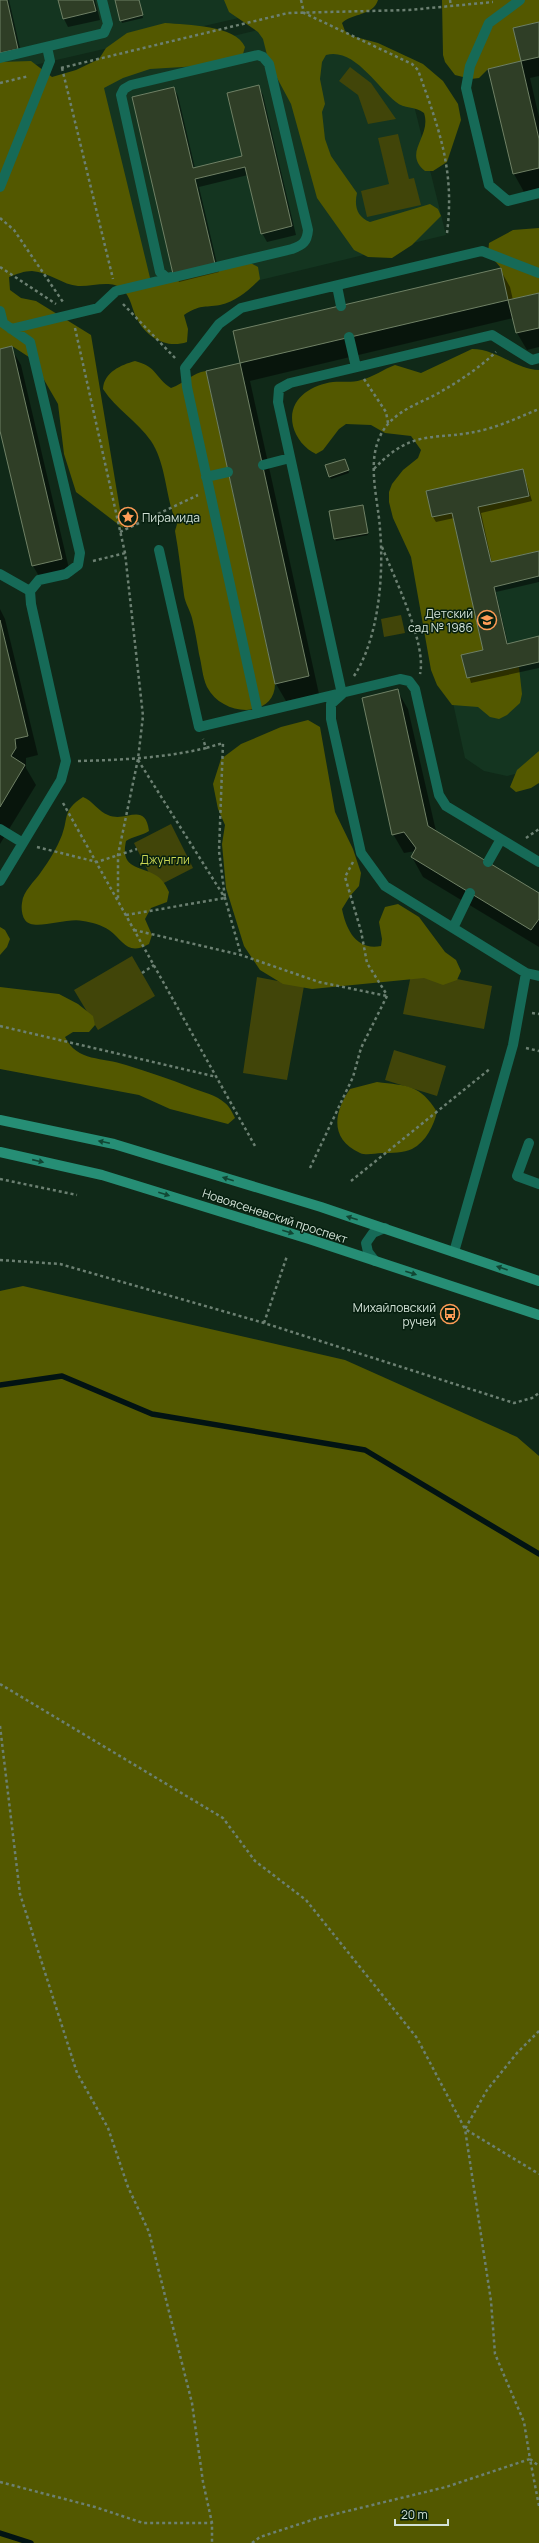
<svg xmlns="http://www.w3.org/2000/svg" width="539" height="2543" viewBox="0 0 539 2543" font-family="Manrope,sans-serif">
	<rect width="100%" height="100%" fill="#102918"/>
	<path fill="#143520" d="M0,0H253L256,14L0,73Z
		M291,22L408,81L446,235L141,309L83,72Z
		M539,438V768L507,776L484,771L465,758L405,482Z"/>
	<path fill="#414509" d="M350,67L371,83L396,119L368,124L358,95L339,81Z
		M398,134L409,179L414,178L421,205L367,217L361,191L389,184L378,138Z
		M401,615L405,633L384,637L381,619Z
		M171,824L193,868L156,887L134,843Z
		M132,956L155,996L98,1030L74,990Z
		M412,970L492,986L484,1029L403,1014Z
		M257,977L304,986L287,1080L243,1073Z
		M394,1050L446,1066L437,1096L385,1080Z"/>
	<path fill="#535800" d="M224,0H378C373,16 352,13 342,23L345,31L352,36L378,43L423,64L443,81L458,104L461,120L447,162L433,171H425C402,152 432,137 424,113C415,106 404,109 396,102C377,87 354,47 326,55L322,62L320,79L325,104L322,112L325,139L331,156L357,193C354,206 357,217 370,222L430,204L438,209L441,216L412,245L392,258L368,257L354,250L317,198L291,104L269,63L263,39L258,32L229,12Z
		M442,0H539V22L513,28L521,61L488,69L479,78L471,79L455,75L445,62L443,55Z
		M165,23C187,25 236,25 245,47L243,54L199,66L150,69L123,78L104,88L152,286L249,262L258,267L260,279C249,290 237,301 220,305C203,308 201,304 184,315L188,329L187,342C167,349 147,338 137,319C132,310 131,296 122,289C111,279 92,287 78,286C63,285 49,272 32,271C24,271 17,274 9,277L10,290L21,298L36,301L91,335L123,528L76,492L64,454L58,404L32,359L12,346L0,349V62L31,61L52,77L76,70L99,59L106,48L127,33Z
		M539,228V293L508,300L501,268L488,253L489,243L513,230Z
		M472,349C497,349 515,369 539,370V553L538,551L491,562L478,507L529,496L523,469L426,491L452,513L483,650L462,655L467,678L519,667L522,694L520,703L507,715L499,719L490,717L478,707L452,705L437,685L431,670L411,557L393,518L389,502V492L392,484L403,470L418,458L421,450L411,436L385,433L371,425L346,424L339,429L323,450L316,454C305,449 296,438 293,426C287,400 310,385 333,382C342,381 352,383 361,380C373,377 384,369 395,365L421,373Z
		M135,361C158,367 154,377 171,388C185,383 192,373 206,371L275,684C275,718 223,718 207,687C202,676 202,665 199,654C197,642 195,630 192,618C190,610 185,603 184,595C181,574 179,552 175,531L177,524C165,498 167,465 151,441C137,421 116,409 103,389C104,372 121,365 135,361Z
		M308,720L320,727L335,812L353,849L361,873L359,886L350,896L342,909C346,929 356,951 381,946L382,939L379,922L385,907L398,904L419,917L445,952L456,960L461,971L457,980L443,985L424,978L312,989L283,984L260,970L244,946L226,888L222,844L225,825L218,809L213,784L221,759L241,744L281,727Z
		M539,751V783L531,788L516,792L510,787L517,770Z
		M83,797C93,801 99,812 108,815C126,823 145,801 149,831C141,836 134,836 126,841C120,870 139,865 157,876C163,880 166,886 169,892L167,902L151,908L145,919L152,935L149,944C127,956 124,941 109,930C102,925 91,922 83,921C66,917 33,932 25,920C22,916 21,908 22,903C23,891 35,881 41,872C49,861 57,848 62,835C69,816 62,811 83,797Z
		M0,927L5,930L10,939L7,947L0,955Z
		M0,987L59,994L78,1004L93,1016L95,1025L89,1032H73L65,1037C77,1062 103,1057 126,1065C148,1072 170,1079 192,1088C203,1092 216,1095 225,1103C230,1107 232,1112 235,1118L228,1124L170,1109L139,1095L0,1069Z
		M377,1082C407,1086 420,1084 437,1112C434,1125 426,1142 412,1149C404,1153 391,1153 382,1153C375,1153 367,1156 360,1153C329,1139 334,1112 350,1089Z
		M23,1286L345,1360L517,1437L539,1456V2543H0V1291Z"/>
	<path fill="#0007" d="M0,0H9L22,57L0,62Z
		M59,0H95L100,20L68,27L64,19Z
		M116,0H139L143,18L122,23Z
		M539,23V76L530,78L539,117V188L524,192L514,174L489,69L522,62L514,29Z
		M258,86L263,95L296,235L267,242L262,233L248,175L199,187L219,272L179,282L174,273V88L178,96L195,168L243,157Z
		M500,269L510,287L513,300L539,294V347L527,350L517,333L513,318L250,381L319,694L286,701L276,684L207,371L242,364L234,332Z
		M11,348L21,365L71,577L43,583L33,566L0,427V350Z
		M346,462L349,473L331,479L330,476Z
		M523,470L532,501L481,513L492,563L539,554V582L496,592L508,644L539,637V668L471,683L463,655L484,650L454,518L436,522L433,517Z
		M364,509L368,535L336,541L330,512Z
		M0,609L5,619L38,755L26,758V768L36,785L0,844Z
		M397,690L408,709L436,831L539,894V947L423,877L412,857L416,851L404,853L393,834Z"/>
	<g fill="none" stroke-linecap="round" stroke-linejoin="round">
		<path stroke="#021313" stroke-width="5.5" d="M0,1385L62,1376L152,1414L365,1450L539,1554
			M0,2533L31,2543"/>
	</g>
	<path fill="#2f3e26" stroke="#6f8065" d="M0,0H7L18,49L0,53Z
		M58,0H93L96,11L63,19Z
		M115,0H139L143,15L120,21Z
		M539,22V57L521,61L513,28Z
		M521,61L539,139V168L513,174L488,69Z
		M259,85L292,226L261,234L245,167L195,179L215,264L173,274L132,97L174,87L193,168L242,156L227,93Z
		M501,268L508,300L240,363L233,331Z
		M539,293V328L516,333L508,300Z
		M12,346L62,559L32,566L0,431V349Z
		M240,363L309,676L275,684L206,371Z
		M345,459L349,470L329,477L325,465Z
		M523,469L529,496L478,507L491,562L539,551V576L494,587L507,644L539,636V662L467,678L461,655L483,650L452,513L432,517L426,491Z
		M363,505L368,533L334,539L329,511Z
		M0,620L28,736L15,739L16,748L11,756L25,765L0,807Z
		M398,689L428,826L539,893V919L531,930L411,857L416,848L404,832L392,835L362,698Z"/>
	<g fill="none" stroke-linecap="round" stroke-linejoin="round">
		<path stroke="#6c8072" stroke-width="2.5" stroke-dasharray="3 3" stroke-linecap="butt" d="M301,0L304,13L412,64L418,70C439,129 455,170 447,233
			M450,0L451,6
			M61,68L288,13L409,10L493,2
			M62,68L113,279
			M0,83L29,76
			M0,218L14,230L63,302
			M0,267L56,304
			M123,304L176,359
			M75,328L125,553L143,716L138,759L118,855V900
			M364,379L386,412L388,423
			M374,469C415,425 437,443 487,429C505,424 522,416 539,409
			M120,532L198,495
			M382,547C394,577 427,644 420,674
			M93,561L125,553
			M354,676C379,638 384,574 380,529C378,496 363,453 388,424C403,407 424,402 442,391C461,380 480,367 496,352
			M138,760L225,898L241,955
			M78,761C121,760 164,758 206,748L203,739
			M63,803L255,1146
			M526,838L539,829
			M37,847L97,862L137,849
			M353,862L345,877L361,931L367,963L387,995
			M126,915L225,898L219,851L223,743L206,748
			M134,930L241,955L319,982L387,996
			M142,973L154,965
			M532,1013L539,1014
			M0,1026L217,1077
			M526,1048L539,1051
			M310,1168L353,1077L361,1048L387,996
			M0,1179L77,1195
			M351,1181L491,1068
			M0,1260L60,1264L264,1323L514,1403L532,1398L539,1393
			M264,1323L287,1256
			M0,1684L223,1818L255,1861L306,1900L417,2038L465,2129L539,2174
			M0,1726L20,1894L77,2073L108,2128L128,2187L149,2232L192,2403L203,2482L212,2523V2543
			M539,2031L517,2053L487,2090L465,2129L491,2301L495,2354L524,2422L530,2459L539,2466
			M0,2482L95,2507L143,2523H212
			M252,2543L260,2537L315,2519L446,2487L530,2459L539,2506"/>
		<path stroke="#166a57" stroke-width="10" d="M520,0L489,23L470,66L466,88L489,185L508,201L539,193
			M0,58L104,33L108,24L102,0
			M0,187L50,61L47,47
			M337,286L341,306
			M0,311L3,323L30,342L80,553L78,565L66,574L39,580L30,591L31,604L66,761L61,780L0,881
			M11,329L98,308L116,291L292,249C303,245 307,242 308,230L269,64L263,57L258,55L131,85L124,89L121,95L160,272L167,278L171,277
			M349,337L356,367
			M263,465L290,458
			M206,477L228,472
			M159,550L199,727L400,679L409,681L415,689L439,795L446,806L539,862
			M0,574L30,591
			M342,694L278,402L279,389L290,383L492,335L532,360L539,358
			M342,694L331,704V719L361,853L385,886L526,973L539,976
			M258,713L187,387L185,368L219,324L241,308L482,251L539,273
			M0,829L23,843
			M488,862L501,839
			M453,928L470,893
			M529,1143L517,1176L539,1184
			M454,1252L513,1045L526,973"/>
		<path stroke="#166a57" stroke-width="10" d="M375,1261L368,1252L366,1243L373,1233L385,1228"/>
		<path stroke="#268e75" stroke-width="10" d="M0,1120L114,1144L321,1207L539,1281
			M0,1152L102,1175L309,1239L539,1315"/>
	</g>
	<defs><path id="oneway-solid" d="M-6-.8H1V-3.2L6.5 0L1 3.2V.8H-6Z"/></defs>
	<g fill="#114633">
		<use href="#oneway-solid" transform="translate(104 1142) rotate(-168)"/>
		<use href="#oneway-solid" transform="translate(38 1161) rotate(13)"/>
		<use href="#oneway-solid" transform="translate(228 1179) rotate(-163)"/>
		<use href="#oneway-solid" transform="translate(164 1194) rotate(17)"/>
		<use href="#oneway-solid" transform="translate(352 1218) rotate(-162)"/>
		<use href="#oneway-solid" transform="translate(288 1232) rotate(17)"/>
		<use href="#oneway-solid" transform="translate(502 1268) rotate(-161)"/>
		<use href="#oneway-solid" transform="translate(411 1273) rotate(18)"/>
	</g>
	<defs>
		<symbol id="sight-ring" viewBox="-11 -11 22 22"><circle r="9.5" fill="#061f0f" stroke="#fd9c56" stroke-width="1.5"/><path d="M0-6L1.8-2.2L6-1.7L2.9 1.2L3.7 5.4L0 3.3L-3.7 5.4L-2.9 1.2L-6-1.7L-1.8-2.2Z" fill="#fd9c56"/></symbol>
		<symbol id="school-ring" viewBox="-11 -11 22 22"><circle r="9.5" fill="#061f0f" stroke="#fd9c56" stroke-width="1.5"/><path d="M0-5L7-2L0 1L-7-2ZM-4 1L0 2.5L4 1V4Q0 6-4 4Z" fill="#fd9c56"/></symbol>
		<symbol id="bus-ring" viewBox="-11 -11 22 22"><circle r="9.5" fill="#061f0f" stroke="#fd9c56" stroke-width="1.5"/><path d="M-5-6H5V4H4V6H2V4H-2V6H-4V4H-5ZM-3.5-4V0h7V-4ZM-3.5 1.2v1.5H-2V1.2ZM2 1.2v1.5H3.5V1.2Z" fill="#fd9c56"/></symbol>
	</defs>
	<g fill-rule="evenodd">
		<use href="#sight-ring" x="117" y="506" width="22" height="22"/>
		<use href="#school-ring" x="476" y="609" width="22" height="22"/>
		<use href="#bus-ring" x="439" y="1303" width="22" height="22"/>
	</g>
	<g text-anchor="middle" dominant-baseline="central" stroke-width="3" stroke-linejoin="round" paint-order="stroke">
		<g font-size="12" fill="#d2e1d6" stroke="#061f0f" text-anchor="end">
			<text x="142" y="517" text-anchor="start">Пирамида</text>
			<text x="473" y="613">Детский<tspan x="473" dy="14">сад № 1986</tspan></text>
			<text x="436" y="1307">Михайловский<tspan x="436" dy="14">ручей</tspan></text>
		</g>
		<g font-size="12" fill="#cdd853" stroke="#061f0f">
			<text x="165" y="859">Джунгли</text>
		</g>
		<g font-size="12" fill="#d2e1d6" stroke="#061f0f">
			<text transform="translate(275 1216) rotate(18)">Новоясеневский проспект</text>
		</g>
	</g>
	<path d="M395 2519v6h53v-6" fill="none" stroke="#d2e1d6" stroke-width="2"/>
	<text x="401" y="2519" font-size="12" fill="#d2e1d6" stroke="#061f0f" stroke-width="3" paint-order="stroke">20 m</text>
</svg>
